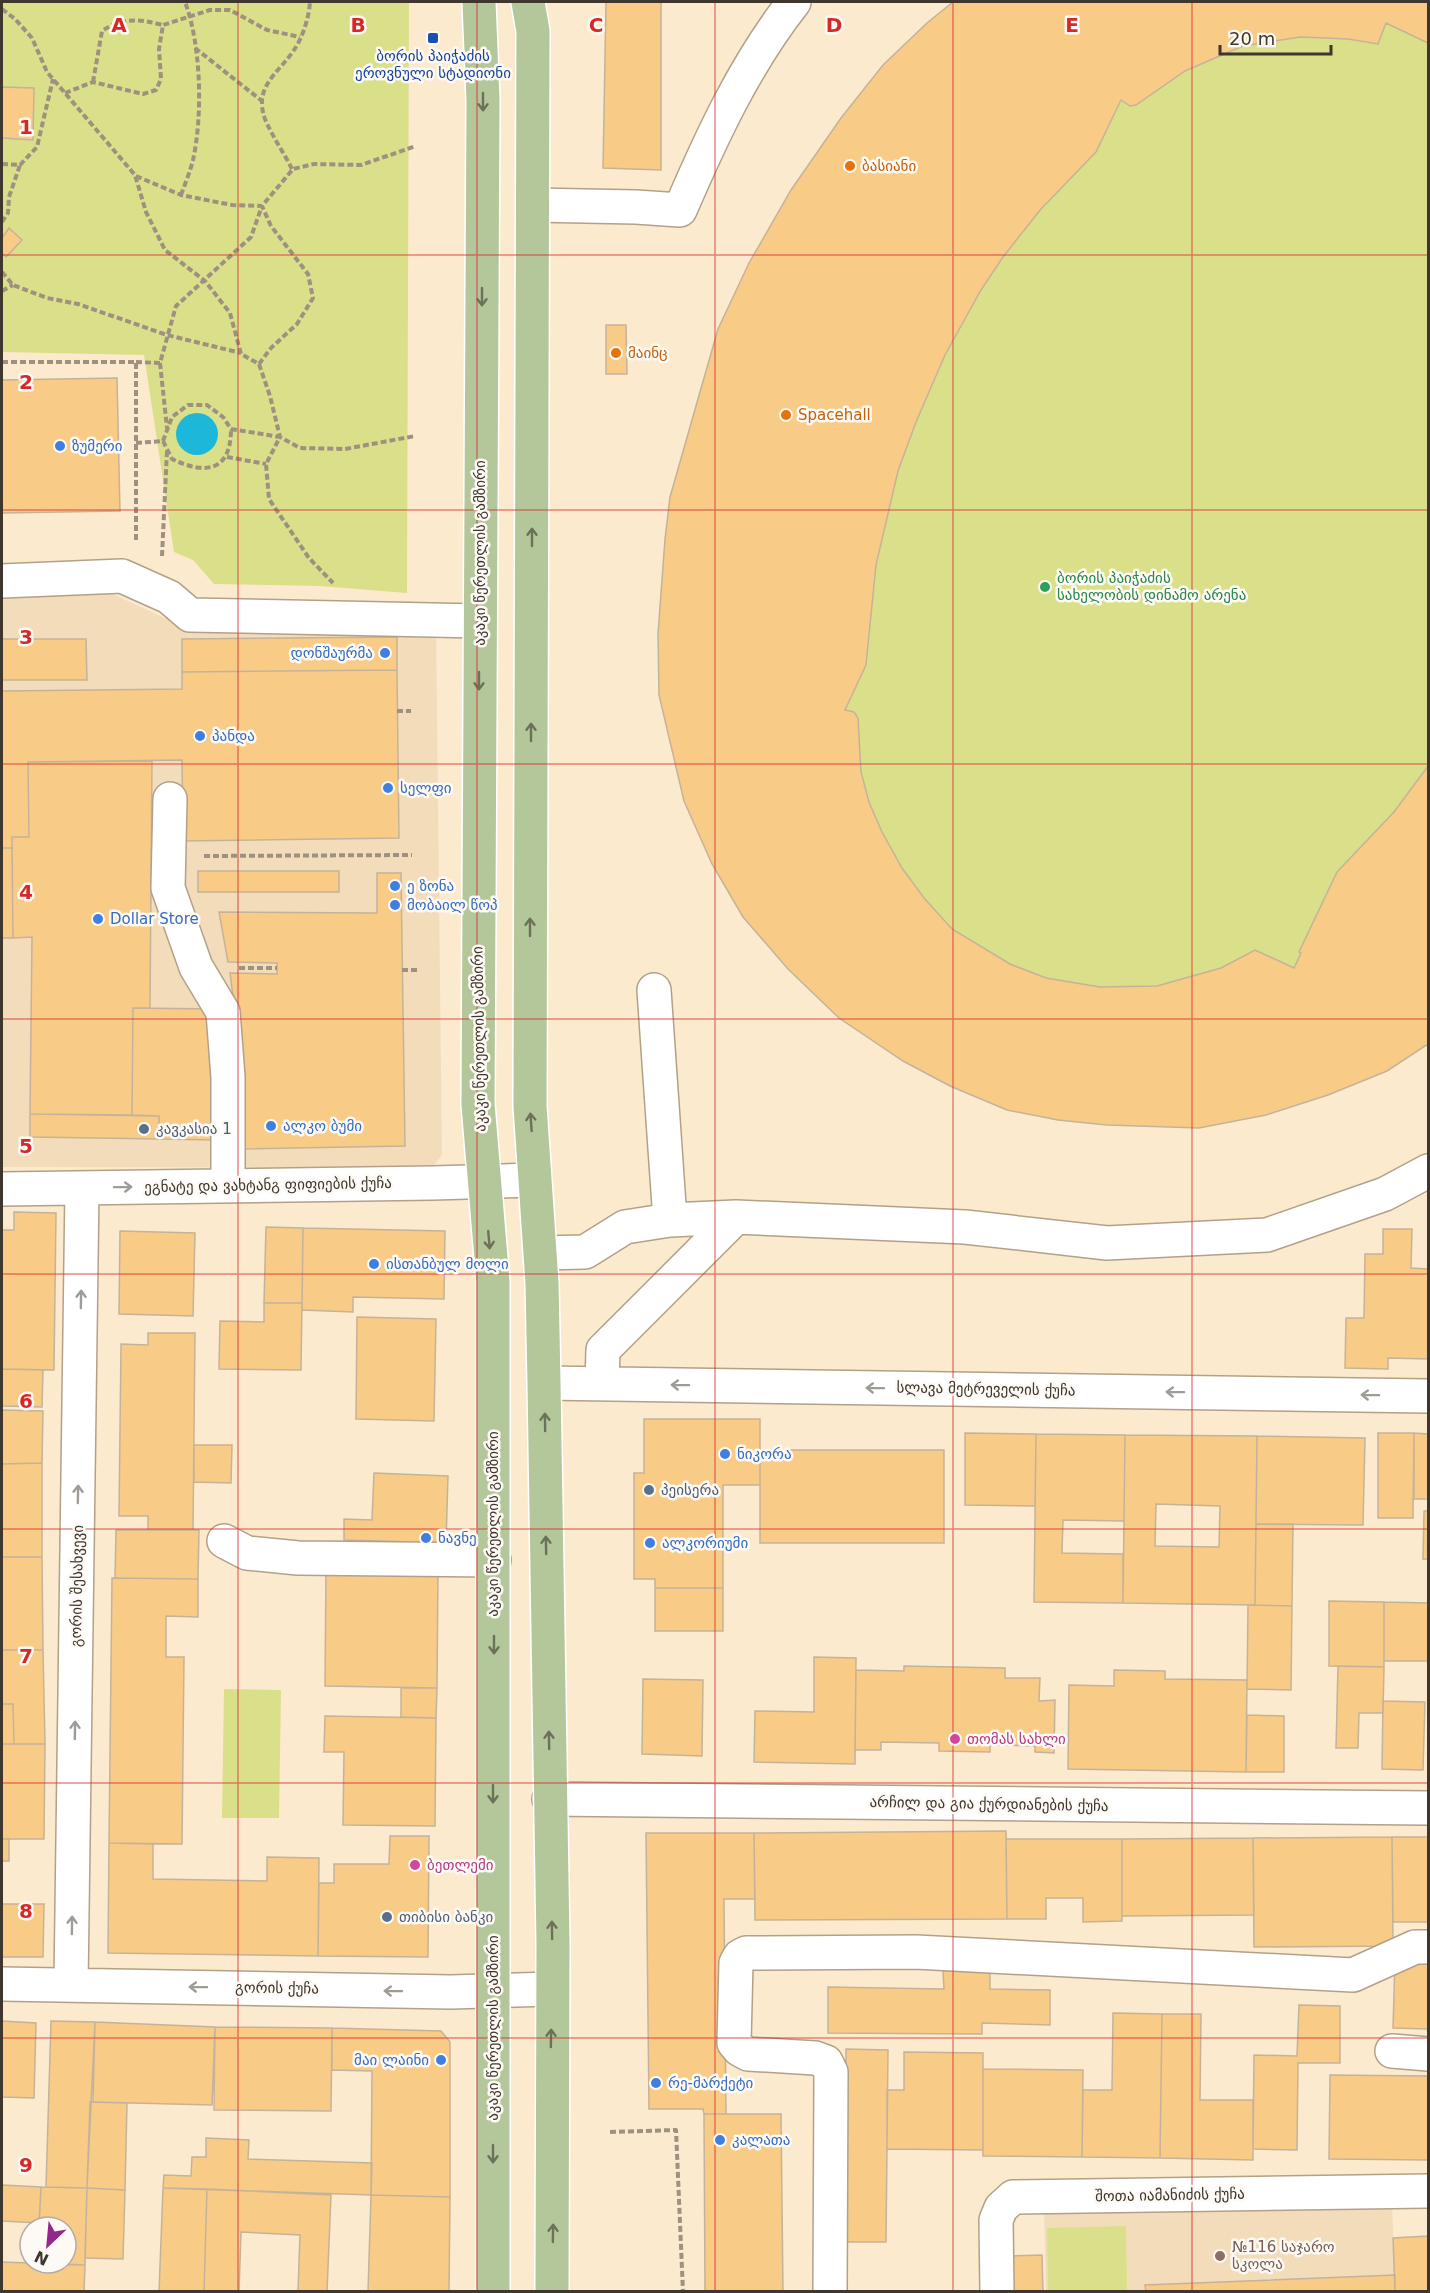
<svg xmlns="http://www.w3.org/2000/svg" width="1430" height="2293" viewBox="0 0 1430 2293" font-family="'DejaVu Sans','Noto Sans Georgian',sans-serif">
	<rect width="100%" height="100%" fill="#fceacf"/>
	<path fill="#f3dcba" d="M106,591L182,626L436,628L442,1155L432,1168L2,1167V597Z
		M1392,2200L1395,2291H1046L1044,2211Z"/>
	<path fill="#dae08a" d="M2,2H409L407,593L319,586L214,584L193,560L174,552L144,355L2,352Z
		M953,2H1428V1044L1387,1071L1328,1095L1266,1115L1199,1128L1107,1125L1007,1110L950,1086L903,1061L839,1018L788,969L743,917L712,864L684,801L659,695L658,634L665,539L670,497L699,393L718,329L749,263L791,190L841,118L883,65L926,23Z
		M224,1689L281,1690L279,1818H222Z
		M1126,2226L1127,2291H1048L1047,2228Z"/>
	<path fill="#1cb7d9" d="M176 434a21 21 0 1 1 42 0a21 21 0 1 1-42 0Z"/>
	<path fill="#f8cb87" stroke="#c5b399" stroke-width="1.5" fill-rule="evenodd" d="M606,2H661V170L603,168Z
		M953,2H1428V43L1386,23L1378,44L1348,39L1300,37L1243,46L1185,71L1136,105L1130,106L1121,100L1096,152L1041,209L1003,257L981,290L945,355L916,422L898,471L876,565L866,665L845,710L854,712L858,718L861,772L869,802L882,832L902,868L924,898L952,929L1010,964L1046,978L1100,987L1157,986L1221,968L1255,950L1294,968L1301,953L1299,952L1337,872L1394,812L1428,766V1044L1387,1071L1328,1095L1266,1115L1199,1128L1107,1125L1058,1120L1007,1110L950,1086L903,1061L839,1018L788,969L743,917L712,864L684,801L659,695L658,634L665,539L670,497L718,329L749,263L791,190L841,118L883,65L927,23Z
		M2,87L34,88L33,140L2,138Z
		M9,228L22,240L6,257L2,253V238Z
		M606,325H626L627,374H606Z
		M117,378L120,511L2,513V380Z
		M397,637V670L182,672V639Z
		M2,639H86L87,680H2Z
		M397,670L399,838L183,841L182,760L28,762L29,837H12V848H2V691L182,689V672Z
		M152,761L150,1008H133L132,1115L30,1114L32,937L13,938L12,837H29L28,762Z
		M2,848H12L13,938H2Z
		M198,871H339V892H198Z
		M377,873H401L405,1146L238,1149L241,1058L230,973L277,974V963L228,962L219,912L377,913Z
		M133,1008L217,1009L215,1140L159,1139V1116L132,1115Z
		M30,1114L159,1116V1139L30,1137Z
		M14,1212L56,1213L54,1370L2,1369V1230H14Z
		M266,1227L303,1228L302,1303H264Z
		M303,1228L445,1231L444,1299L353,1297V1312L302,1310Z
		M1383,1229H1412L1411,1268L1428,1269V1359L1388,1358V1369L1345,1368L1346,1318H1364L1365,1254H1383Z
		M120,1231L195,1233L193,1316L119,1314Z
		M264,1303H302L301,1370L219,1369L220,1321L264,1322Z
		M357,1317L436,1319L434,1421L356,1419Z
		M148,1333H195L193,1530H148V1516H119L121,1344L148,1345Z
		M2,1369L43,1370L42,1407L2,1406Z
		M2,1410L43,1411L42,1463L2,1464Z
		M644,1419H760V1485H723V1588H655V1579H634V1473H644Z
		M965,1433L1036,1434L1035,1506L965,1505Z
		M1378,1433H1414L1413,1518H1378Z
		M1414,1433L1428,1434V1499H1414Z
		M1036,1434L1125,1435L1124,1521L1063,1520L1062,1553L1123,1554V1603L1034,1602Z
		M1125,1435L1257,1436L1255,1605L1123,1603ZM1156,1504L1220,1506L1219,1547L1155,1546Z
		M1257,1436L1365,1438L1363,1525L1256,1524Z
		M194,1445H232L231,1483L194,1482Z
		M760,1450H944V1543H760Z
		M42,1463V1557H2V1464Z
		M374,1473L448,1476L446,1543L344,1540V1519L372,1520Z
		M1424,1511H1428V1559H1423Z
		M1256,1524H1293L1292,1606L1255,1605Z
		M116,1530H199L198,1579L115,1578Z
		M2,1557H42L43,1650H2Z
		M326,1568L438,1570L437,1688L325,1686Z
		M112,1578L198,1579V1617L166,1616V1657H184L182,1844L109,1843Z
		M655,1588H723V1631H655Z
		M1329,1601L1384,1602V1667L1329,1666Z
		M1384,1602L1428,1603V1661H1384Z
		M1248,1605L1292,1606L1291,1690L1247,1689Z
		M2,1650H43L45,1744H14L13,1704H2Z
		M814,1657L856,1658L855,1764L754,1762L755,1711L814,1712Z
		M904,1666L1005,1668V1678H1040L1039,1701L1055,1700L1054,1753L1035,1752V1746L990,1745V1752L939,1751V1743L881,1742V1750H855L856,1670L904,1671Z
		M1338,1666L1384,1667L1383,1713H1359L1358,1748H1336Z
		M1114,1670L1165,1671V1679L1247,1680L1246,1772L1068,1769L1069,1685L1114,1686Z
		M643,1679L703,1680L702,1756L642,1754Z
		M401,1688H437L436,1718L401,1717Z
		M1383,1701L1425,1702L1423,1770L1382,1769Z
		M2,1704H13L14,1744H2Z
		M1247,1715L1284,1716V1772H1246Z
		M325,1716L436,1718L435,1826L343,1825L344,1752H324Z
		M2,1744H45L44,1839H2Z
		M1006,1831L1007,1919L755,1920L754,1833Z
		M646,1833H754L755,1899H724L726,2114H704L703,2109H649Z
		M390,1836H429L428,1957L318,1956L319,1883H334V1864H389Z
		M1392,1837H1428V1922H1393Z
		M1392,1837L1393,1946L1254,1947L1253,1838Z
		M1253,1838L1254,1915L1122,1916V1839Z
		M2,1839H9V1861H2Z
		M1006,1839H1122V1921L1083,1922V1898H1046V1919H1007Z
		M109,1843L153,1844V1879L267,1881V1857L319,1858L318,1956L108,1953Z
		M2,1904H44L43,1957H2Z
		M1395,1959L1428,1960V2029L1393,2028Z
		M943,1971H990V1989L1050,1990V2025L982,2023V2034L828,2033V1987L944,1989Z
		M1299,2005L1340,2006V2063H1298L1297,2150L1253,2149L1254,2055L1297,2056Z
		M1113,2013L1162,2014L1160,2158L1082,2157L1083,2090H1112Z
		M1162,2014H1201L1200,2100H1253V2160L1160,2158Z
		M2,2021L36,2023L34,2098L2,2097Z
		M51,2021L95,2022L87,2188L46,2187Z
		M95,2022L215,2027L212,2105L93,2102Z
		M215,2027L332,2028L331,2111L214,2110Z
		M332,2028L441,2031L450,2042V2197L371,2195L372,2071L332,2070Z
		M846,2049L888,2050L886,2242H845Z
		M904,2052L983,2053V2150L887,2149V2090H904Z
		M983,2069L1083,2070L1082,2157L983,2156Z
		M1330,2075L1428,2076V2160L1329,2159Z
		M90,2102L127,2103L125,2190L87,2188Z
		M704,2114H781L783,2292H705Z
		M206,2138L249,2140L248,2159L372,2163L371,2195L163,2188L164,2175L191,2176L192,2157H206Z
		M2,2185L41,2187L39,2223L2,2221Z
		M41,2187L87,2188L85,2265L38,2264L66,2263V2227H39Z
		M87,2188L125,2190L123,2259L85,2258Z
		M163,2188L207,2189L204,2292H159Z
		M207,2189L331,2195L327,2292H298L300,2235L241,2232L239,2292H204Z
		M371,2195L450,2197L449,2292H368Z
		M1428,2236V2292H1395L1393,2238Z
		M1042,2255L1043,2292H1012L1011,2256Z
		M2,2262L85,2265L84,2292H2Z
		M1395,2275V2292H1146L1145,2285Z"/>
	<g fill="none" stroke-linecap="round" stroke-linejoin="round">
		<defs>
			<path id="minor" d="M533,205L636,207L680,210C711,138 745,64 794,2
				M2,581L122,576L169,597L190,615L479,621
				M170,799L168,888L196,967L223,1012L228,1077V1186
				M654,990L670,1220
				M2,1189L433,1183L535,1180
				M541,1253L585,1252L625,1227L670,1220L736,1217L965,1227L1107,1243L1267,1235L1385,1194L1428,1171
				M544,1383L1428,1396
				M602,1383L603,1350L736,1217
				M224,1541L247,1553L298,1558L494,1560
				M549,1799L1428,1808
				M2,1984L451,1992L552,1989
				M71,1984L82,1188
				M1392,2051L1428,2054
				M830,2292L831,2072L826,2062L815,2058L748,2054L739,2049L734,2043L736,1963L740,1956L746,1953L916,1952L1353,1975L1415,1947H1428
				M997,2292L996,2220L1001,2208L1013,2197L1428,2191"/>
			<path id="major" d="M479,2L483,100L478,1104L493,1282V2292
				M528,2L533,31L530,1106L542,1283L544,1383L553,1943L552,2292"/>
		</defs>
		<use href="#minor" stroke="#b2a188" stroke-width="36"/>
		<use href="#major" stroke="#fff" stroke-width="36"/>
		<path stroke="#9e917f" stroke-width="4" stroke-dasharray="6 3" stroke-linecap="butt" d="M2,9L15,19L32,38L47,72L135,175L146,212L165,250L205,281L230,313L241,354L259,364L270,396L280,437L300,448L345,449L415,436
			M195,48L262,101
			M93,82L102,31C123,17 139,19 163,25
			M65,93L93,82L143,94L156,90L161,79L159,49L163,25L210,10H230L267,30L300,37
			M2,164L20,165L37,147L53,79
			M292,169C284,153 272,136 265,119C253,86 279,73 294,50C303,37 309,17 310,2
			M136,176L181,195L232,205L262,206L293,169L314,164L361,165L416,146
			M181,195C185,184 190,172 193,160C203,115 201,44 185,2
			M2,222L8,213L9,197L20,165
			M2,272L13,285L47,298L78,304L167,335L241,353
			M2,291L13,285
			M2,362H136V543
			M136,362L160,363L176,306L251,237L262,206
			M160,363L167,428
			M259,364L271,348L297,324L313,298L308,274L271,226L262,206
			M163,441L172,459C205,475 231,472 231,429
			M136,443L163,441L172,417L188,405H207L223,417L231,429L280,437L266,464L269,499L309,558L333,583
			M227,457L266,464
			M162,556L167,451
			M397,711H411
			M204,856L412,855
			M239,968H277
			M402,970H418
			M610,2132L676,2130L683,2292"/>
		<use href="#minor" stroke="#fff" stroke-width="33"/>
		<use href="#major" stroke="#b3c79b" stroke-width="33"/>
	</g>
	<defs><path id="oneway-shaft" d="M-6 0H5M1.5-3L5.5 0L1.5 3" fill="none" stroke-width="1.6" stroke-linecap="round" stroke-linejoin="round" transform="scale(1.5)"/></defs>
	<g stroke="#6d7159">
		<use href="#oneway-shaft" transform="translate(483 102) rotate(90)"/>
		<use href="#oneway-shaft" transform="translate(482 297) rotate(90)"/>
		<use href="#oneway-shaft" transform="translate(532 537) rotate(-90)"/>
		<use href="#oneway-shaft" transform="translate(479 681) rotate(90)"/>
		<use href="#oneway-shaft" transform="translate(531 732) rotate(-90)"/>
		<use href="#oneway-shaft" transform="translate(530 927) rotate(-90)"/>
		<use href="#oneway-shaft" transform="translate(531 1122) rotate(-94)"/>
		<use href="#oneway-shaft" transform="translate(489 1240) rotate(85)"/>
		<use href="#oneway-shaft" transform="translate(545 1422) rotate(-91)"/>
		<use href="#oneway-shaft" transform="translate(546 1545) rotate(-91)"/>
		<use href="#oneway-shaft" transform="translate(494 1645) rotate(90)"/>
		<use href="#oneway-shaft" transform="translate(549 1740) rotate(-91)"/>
		<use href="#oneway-shaft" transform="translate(493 1794) rotate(90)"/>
		<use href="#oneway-shaft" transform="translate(552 1930) rotate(-91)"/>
		<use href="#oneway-shaft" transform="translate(551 2038) rotate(-89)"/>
		<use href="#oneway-shaft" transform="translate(493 2154) rotate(90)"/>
		<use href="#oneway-shaft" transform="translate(553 2233) rotate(-89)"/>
	</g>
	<g stroke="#9f9b96">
		<use href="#oneway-shaft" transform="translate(123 1187) rotate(-1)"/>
		<use href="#oneway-shaft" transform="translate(81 1299) rotate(-89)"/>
		<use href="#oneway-shaft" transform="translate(680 1385) rotate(-179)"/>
		<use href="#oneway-shaft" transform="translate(875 1388) rotate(-179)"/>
		<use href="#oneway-shaft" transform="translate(1175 1392) rotate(-179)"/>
		<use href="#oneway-shaft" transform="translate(1370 1395) rotate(-179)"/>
		<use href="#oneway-shaft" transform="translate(78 1494) rotate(-89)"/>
		<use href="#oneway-shaft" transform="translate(75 1730) rotate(-89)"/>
		<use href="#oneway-shaft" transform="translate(72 1925) rotate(-89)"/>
		<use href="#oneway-shaft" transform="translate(198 1987) rotate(-179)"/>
		<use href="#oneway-shaft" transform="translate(393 1991) rotate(-179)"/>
	</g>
	<path fill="none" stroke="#d62828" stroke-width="1.5" stroke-opacity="0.55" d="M238,2V2292M477,2V2292M715,2V2292M953,2V2292M1192,2V2292M2,255H1428M2,510H1428M2,764H1428M2,1019H1428M2,1274H1428M2,1529H1428M2,1783H1428M2,2038H1428"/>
	<rect fill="#1a4fb4" stroke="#fdf9f4" stroke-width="2" x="427" y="32" width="12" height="12" rx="3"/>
	<g fill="#e8710a" stroke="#fdf9f4" stroke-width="2">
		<circle cx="850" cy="166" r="6"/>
		<circle cx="616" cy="353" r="6"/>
		<circle cx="786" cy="415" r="6"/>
	</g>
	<g fill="#3f7fe0" stroke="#fdf9f4" stroke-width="2">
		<circle cx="60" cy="446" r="6"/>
		<circle cx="385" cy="653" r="6"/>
		<circle cx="200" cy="736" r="6"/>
		<circle cx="388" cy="788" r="6"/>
		<circle cx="395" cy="886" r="6"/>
		<circle cx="395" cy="905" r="6"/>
		<circle cx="98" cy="919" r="6"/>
		<circle cx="271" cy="1126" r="6"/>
		<circle cx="374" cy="1264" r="6"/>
		<circle cx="725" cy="1454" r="6"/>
		<circle cx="426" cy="1538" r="6"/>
		<circle cx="650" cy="1543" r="6"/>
		<circle cx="441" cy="2060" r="6"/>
		<circle cx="656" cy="2083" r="6"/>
		<circle cx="720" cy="2140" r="6"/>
	</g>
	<circle fill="#2e9e5b" stroke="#fdf9f4" stroke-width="2" cx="1045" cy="587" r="6"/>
	<g fill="#5c6f8a" stroke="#fdf9f4" stroke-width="2">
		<circle cx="144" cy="1129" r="6"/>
		<circle cx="649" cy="1490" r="6"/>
		<circle cx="387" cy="1917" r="6"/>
	</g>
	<g fill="#d1479c" stroke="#fdf9f4" stroke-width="2">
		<circle cx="955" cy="1739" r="6"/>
		<circle cx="415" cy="1865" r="6"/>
	</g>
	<circle fill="#8d6e63" stroke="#fdf9f4" stroke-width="2" cx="1220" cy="2256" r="6"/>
	<g text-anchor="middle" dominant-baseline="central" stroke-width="5" stroke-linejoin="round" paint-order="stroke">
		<g font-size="15" fill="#164399" stroke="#fdf9f4">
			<text x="433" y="56">ბორის პაიჭაძის<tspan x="433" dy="17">ეროვნული სტადიონი</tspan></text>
		</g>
		<g font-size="15" fill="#c56008" stroke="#fdf9f4" text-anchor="start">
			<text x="862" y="166">ბასიანი</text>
			<text x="628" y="353">მაინც</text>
			<text x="798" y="415">Spacehall</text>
		</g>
		<g font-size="15" fill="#366cbe" stroke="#fdf9f4" text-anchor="start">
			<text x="72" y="446">ზუმერი</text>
			<text x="373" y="653" text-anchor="end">დონშაურმა</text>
			<text x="212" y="736">პანდა</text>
			<text x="400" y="788">სელფი</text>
			<text x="407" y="886">ე ზონა</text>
			<text x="407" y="905">მობაილ წოპ</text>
			<text x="110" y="919">Dollar Store</text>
			<text x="283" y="1126">ალკო ბუმი</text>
			<text x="386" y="1264">ისთანბულ მოლი</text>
			<text x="737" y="1454">ნიკორა</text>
			<text x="438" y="1538">ნავნე</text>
			<text x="662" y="1543">ალკორიუმი</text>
			<text x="429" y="2060" text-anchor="end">მაი ლაინი</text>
			<text x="668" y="2083">რე-მარქეტი</text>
			<text x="732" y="2140">კალათა</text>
		</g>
		<g font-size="15" fill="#3f372d" stroke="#fdf9f4">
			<text transform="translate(480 553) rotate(-90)">აკაკი წერეთლის გამზირი</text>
			<text transform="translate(479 1039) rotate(-91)">აკაკი წერეთლის გამზირი</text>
			<text transform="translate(268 1185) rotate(-1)">ეგნატე და ვახტანგ ფიფიების ქუჩა</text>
			<text transform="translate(986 1389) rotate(1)">სლავა მეტრეველის ქუჩა</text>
			<text transform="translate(493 1524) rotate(-90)">აკაკი წერეთლის გამზირი</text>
			<text transform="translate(77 1586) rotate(-89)">გორის შესახვევი</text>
			<text transform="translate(989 1804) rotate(1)">არჩილ და გია ქურდიანების ქუჩა</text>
			<text transform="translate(277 1988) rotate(1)">გორის ქუჩა</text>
			<text transform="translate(493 2028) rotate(-90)">აკაკი წერეთლის გამზირი</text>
			<text transform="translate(1170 2195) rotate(-1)">შოთა იამანიძის ქუჩა</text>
		</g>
		<g font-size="15" fill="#27864d" stroke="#fdf9f4" text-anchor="start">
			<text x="1057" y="578">ბორის პაიჭაძის<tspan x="1057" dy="17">სახელობის დინამო არენა</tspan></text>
		</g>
		<g font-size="15" fill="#4e5e75" stroke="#fdf9f4" text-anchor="start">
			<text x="156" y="1129">კავკასია 1</text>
			<text x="661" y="1490">პეისერა</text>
			<text x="399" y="1917">თიბისი ბანკი</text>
		</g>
		<g font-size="15" fill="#b23c85" stroke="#fdf9f4" text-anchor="start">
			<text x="967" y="1739">თომას სახლი</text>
			<text x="427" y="1865">ბეთლემი</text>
		</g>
		<g font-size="15" fill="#785e54" stroke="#fdf9f4" text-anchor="start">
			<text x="1232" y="2247">№116 საჯარო<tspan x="1232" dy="17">სკოლა</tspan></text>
		</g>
	</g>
	<g font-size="20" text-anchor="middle" font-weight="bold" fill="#d62828" stroke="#fdf9f4" stroke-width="5" stroke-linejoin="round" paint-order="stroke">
		<text x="119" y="32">A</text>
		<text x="358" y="32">B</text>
		<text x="596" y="32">C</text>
		<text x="834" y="32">D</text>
		<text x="1072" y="32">E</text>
		<text x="26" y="134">1</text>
		<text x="26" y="389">2</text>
		<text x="26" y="644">3</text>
		<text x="26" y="899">4</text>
		<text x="26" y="1153">5</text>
		<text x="26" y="1408">6</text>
		<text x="26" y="1663">7</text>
		<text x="26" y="1918">8</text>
		<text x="26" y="2172">9</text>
	</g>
	<rect width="1430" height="2293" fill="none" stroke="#3f372d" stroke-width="6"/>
	<g transform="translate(48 2245) rotate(206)"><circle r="28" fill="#fdf9f4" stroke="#b1aba4" stroke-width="1.5"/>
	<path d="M0-4.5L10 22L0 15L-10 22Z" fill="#93288a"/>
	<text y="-9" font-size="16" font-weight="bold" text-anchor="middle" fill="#3f372d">N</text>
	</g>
	<path d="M1220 45v9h111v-9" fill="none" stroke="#3f372d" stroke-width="3"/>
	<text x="1229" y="45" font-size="18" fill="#3f372d" stroke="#fdf9f4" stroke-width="4.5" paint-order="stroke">20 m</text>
</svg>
